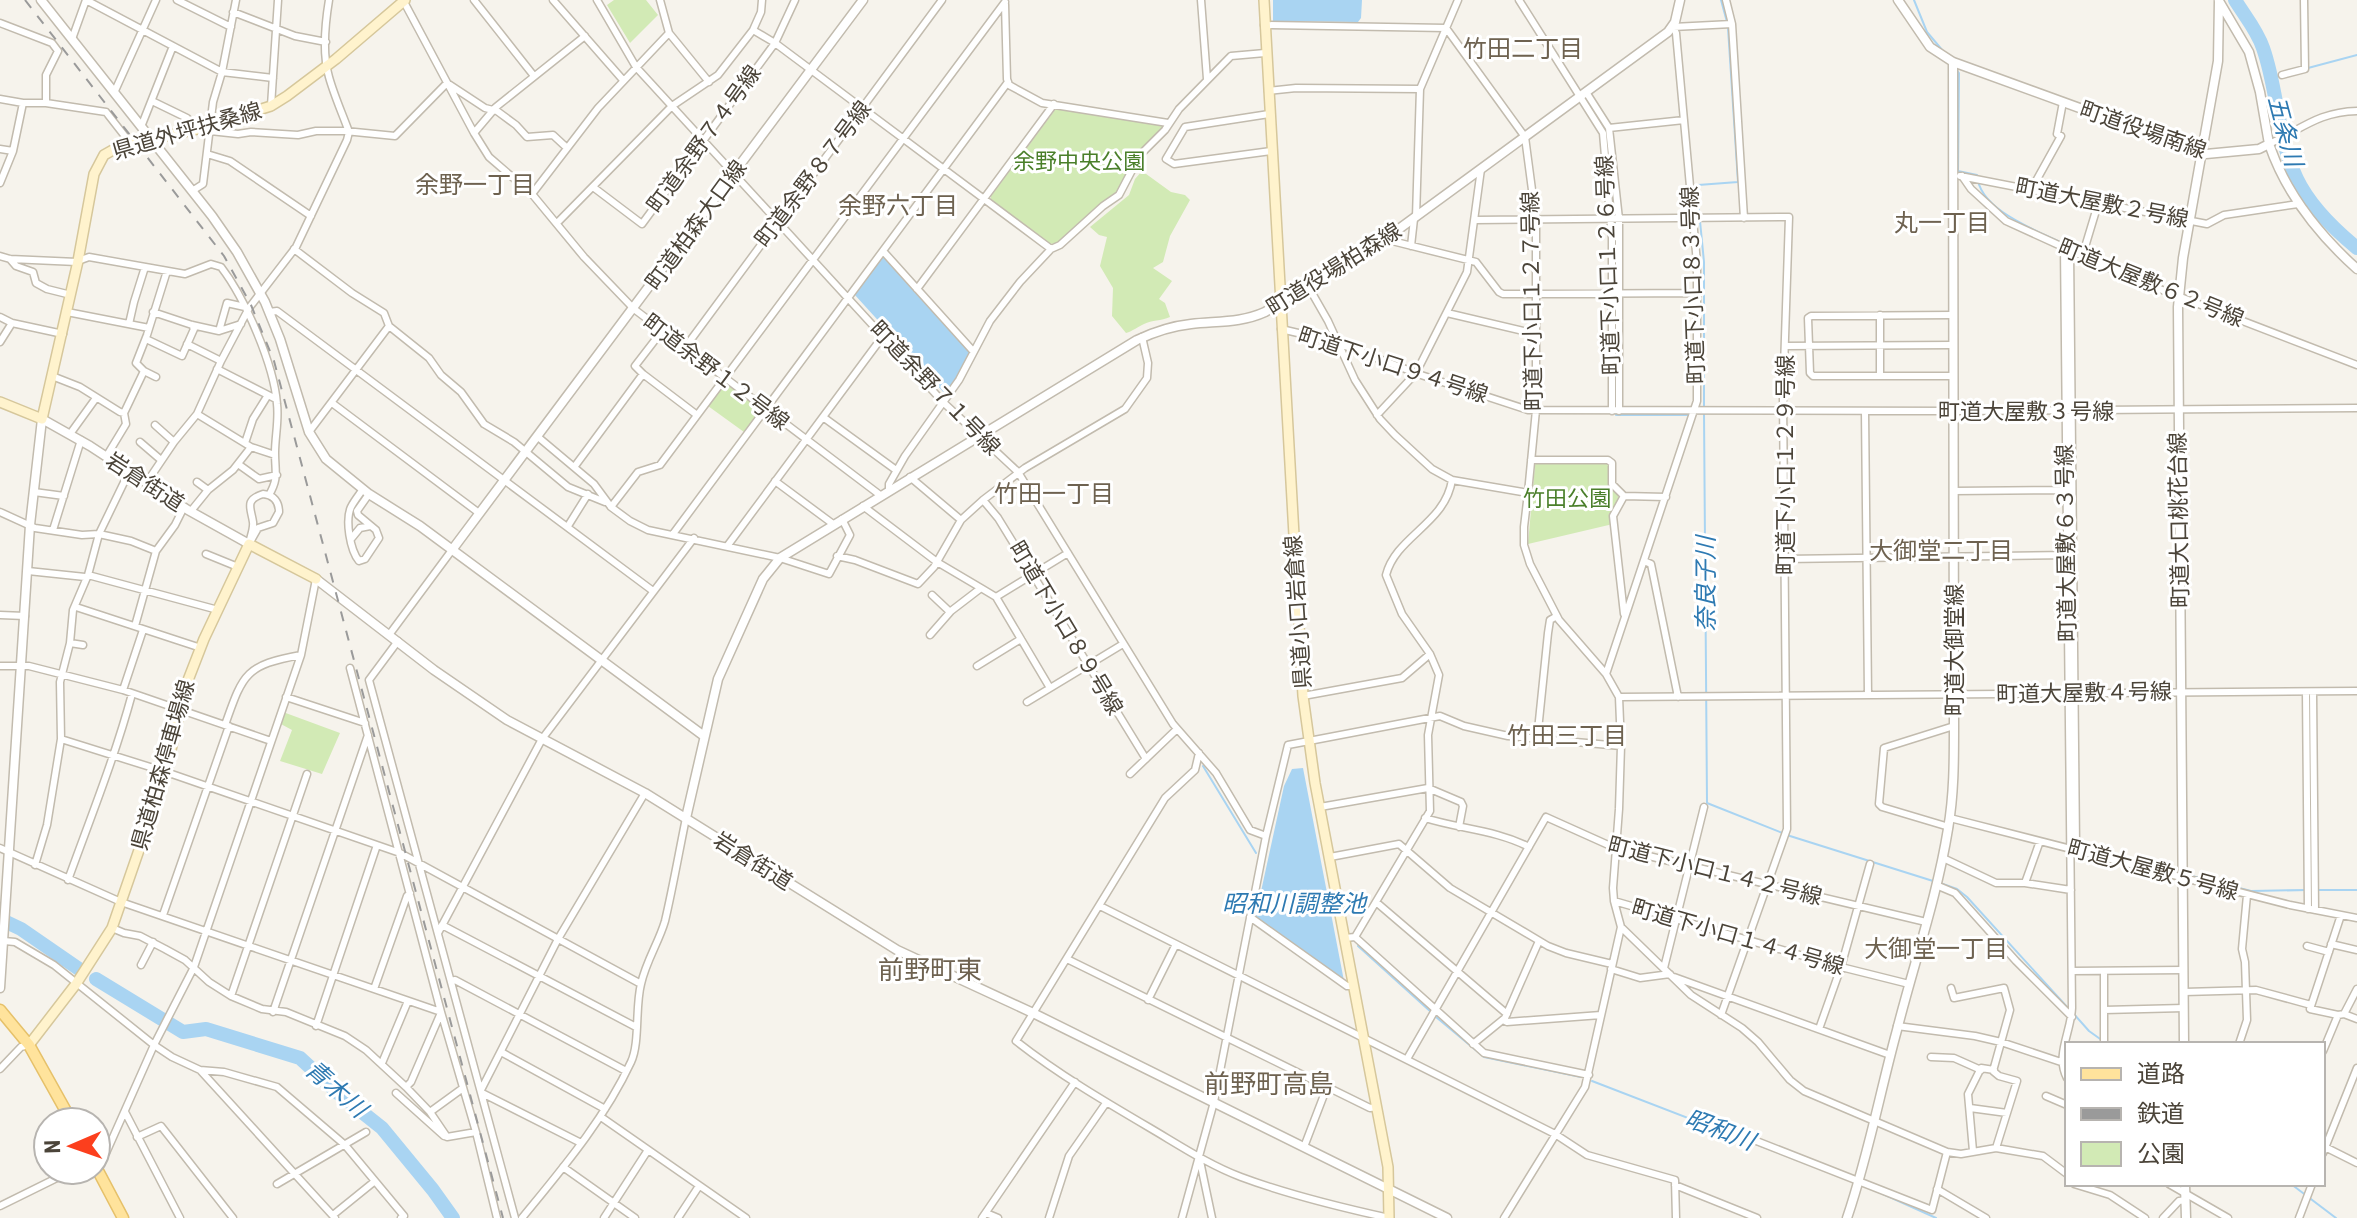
<svg xmlns="http://www.w3.org/2000/svg" width="2357" height="1218" viewBox="0 0 2357 1218" font-family="'Roboto Condensed','Noto Sans JP',sans-serif">
	<rect width="100%" height="100%" fill="#f6f3ec"/>
	<path fill="#d2eab5" d="M614,0H646L658,15L630,43L607,5Z
		M1059,108L1163,126L1164,129L1139,154L1118,194L1059,243L1050,244L991,200V196L1055,110Z
		M1142,171L1171,192L1185,195L1190,200L1170,236L1163,262L1153,268L1172,281L1159,299L1165,303L1170,317C1161,321 1152,320 1144,324C1137,327 1133,331 1126,333L1112,316L1113,288L1100,266L1107,237L1099,235L1090,227L1129,195L1135,179Z
		M724,385H728L759,408V412L744,432L708,406Z
		M1537,462H1607L1610,465V485C1625,500 1618,505 1613,524L1528,544L1535,465Z
		M283,712L340,733L322,774L280,761L292,730L279,723Z"/>
	<path fill="#a9d4f2" d="M1273,0H1362L1361,18L1358,22L1273,21Z
		M881,258H884L969,351V355L957,379L946,395L854,294Z
		M1303,768L1344,981L1255,919L1284,786L1292,769Z"/>
	<g fill="none" stroke-linecap="round" stroke-linejoin="round">
		<path stroke="#a9d4f2" stroke-width="2" d="M1721,0L1727,22
			M1914,0L1927,32L1943,51
			M2308,68L2357,55
			M1956,69L1959,73L1958,171L1977,175C1979,211 2039,231 2066,245
			M1583,95L1606,129L1615,224V290
			M1699,215L1698,185L1738,182L1728,28
			M1700,221L1704,262V407
			M1615,296L1616,415H1690
			M1704,413L1707,803L1790,836L1933,881
			M1203,766L1256,853
			M2080,845L2181,874
			M2188,875L2251,891L2307,890
			M1940,883L1957,889L1967,897L2068,1008
			M2318,890H2357
			M1358,946L1431,1012
			M2073,1013L2089,1031L2103,1041
			M1436,1017L1484,1057L1581,1077
			M1592,1081L1841,1177
			M2291,1184L2336,1218
			M1874,1190L1936,1218"/>
		<path stroke="#a9d4f2" stroke-width="14" d="M2235,0C2244,15 2257,30 2263,48C2278,90 2277,138 2297,179C2309,204 2335,230 2357,248
			M0,919L21,929L79,969
			M96,979L183,1032L206,1029L300,1058L338,1093L382,1128L433,1190L453,1218"/>
		<defs>
			<path id="minor" d="M86,0L222,72L273,78
				M177,0L231,27
				M403,0L474,133L489,157L532,194L584,257L634,309L880,495
				M474,0L534,76
				M553,0L623,80
				M597,0L636,67L944,403L1018,472L1173,724L1216,773L1250,830L1266,836
				M1201,0L1207,79
				M1519,0L1603,133L1612,238V411
				M1726,0L1732,24L1744,218
				M1005,4L1007,79L1009,85L1042,103L1168,123
				M233,12L295,36L326,42
				M0,23L52,43L58,51L46,75V103L106,112L131,144
				M1264,25L1446,28L1525,137L1536,220V410L1528,493
				M753,30L775,43L1051,249
				M669,33L709,82
				M72,39L86,0
				M2282,75L2305,69L2304,0
				M1268,91L1296,88L1420,89
				M1586,92L1609,128L1619,219V411
				M114,93L156,0
				M0,99L23,103H46
				M152,101L187,118L198,129
				M271,106L278,0
				M1269,114L1185,127L1166,159L1174,164L1271,151
				M141,127L173,46
				M1609,128L1684,120
				M210,131L238,134L251,132L298,135L316,131H345L395,136L447,83L485,108L497,111L516,125L527,137L553,135L567,148
				M474,133L496,107L585,36
				M2269,144C2302,129 2318,112 2357,111
				M0,149L13,151
				M207,154L230,161L311,216
				M1960,176L2207,224L2224,215L2298,204
				M1962,176L1971,189L2006,221L2131,278L2357,365
				M0,183L13,151L23,103
				M593,187L642,224L775,43L795,0
				M2031,190L2061,136L2057,134L2063,102
				M192,191L203,184L213,102L222,72L236,0
				M532,194L598,108L669,33L660,0
				M1416,217L1420,89L1458,0
				M1475,220L1789,217L1783,398L1787,829L1721,1015
				M557,223L672,106L718,75L753,30L761,12L762,0
				M1389,236L1392,241L1476,262L1499,292L1503,294L1698,293
				M1411,246L1414,219
				M2064,248L2072,1008C2071,1032 2055,1056 2067,1078
				M294,249L352,293L384,313L389,326L429,358L441,375L461,392L484,424L514,442L568,487L605,502
				M883,251L973,351
				M2070,251L2076,845L2070,849
				M0,256L10,259L77,262
				M2082,257L2098,204
				M10,259L16,266L33,272L36,283L47,289L71,295
				M78,261L89,257L185,274L211,264L221,267C245,298 274,365 277,404C279,420 275,437 275,453C275,472 279,478 269,495
				M1308,286L1328,321L1355,380L1380,419L1395,435L1432,469L1452,480L1528,493L1524,527V545L1530,564L1559,620L1606,674L1619,697L1621,746L1619,809L1613,888L1614,901L1621,927L1691,995L1742,1028L1758,1042L1790,1080L1804,1091L1947,1152L1961,1154L1996,1148L2043,1156L2067,1174
				M917,289L1054,104
				M67,312L149,328
				M153,312L192,325L219,331L241,324
				M269,312L277,311L653,591
				M1447,313L1536,334
				M1880,315V376
				M1953,315L1811,316L1808,318L1810,373L1813,376H1953
				M0,317L12,323
				M129,324L134,302L145,267
				M1281,329L1332,341L1421,375L1528,410L1953,411L2357,408
				M219,331L227,303L245,307
				M146,339L182,356L194,329L192,325
				M0,342L12,323L63,334
				M187,344L221,361
				M1785,346L1953,345
				M684,349L942,0
				M217,369L268,395
				M144,371L156,377
				M643,374L635,366L662,331
				M52,376L80,387L120,412L124,413
				M332,403L479,513
				M1865,411L1868,695
				M197,414L251,447L275,455
				M1377,415L1416,373L1467,272L1481,169
				M823,417L896,470
				M155,425L174,442
				M309,432L389,326
				M70,434L96,398
				M538,437L594,484L611,507L630,521L648,530L780,558L829,574L850,535L842,519
				M140,442L161,460
				M245,443L253,419L268,395L276,399
				M106,457L126,424L124,413L144,371L136,363L147,335L167,271
				M1531,460H1608L1612,463V484L1624,496L1666,497
				M238,464L259,479L277,475
				M575,466L643,374L697,415
				M910,477L961,520
				M775,481L833,524
				M147,482L174,442L197,414L221,361L249,308L296,247L347,140L349,132C342,113 334,95 329,77C322,53 325,24 329,0
				M197,482L208,490
				M363,489C359,495 354,501 351,507C345,520 350,550 359,561L365,559L379,538L376,530L358,515L357,511L369,494
				M889,490V484L905,456L959,380L990,321L1020,282L1051,249L1060,245L1103,206L1119,195L1140,155L1165,130L1179,109L1231,56L1265,53
				M1954,491L2066,490
				M34,492L64,496
				M263,494C274,495 279,502 279,512L273,523L258,528L249,544C250,537 254,529 253,522C251,508 244,500 263,494Z
				M1624,496L1613,516L1624,614
				M983,500L998,518L1146,759
				M863,506L937,562L981,588
				M611,507L638,472L660,465L1005,2
				M191,511L208,490L233,470L251,447
				M0,512L35,528L82,535L99,534L131,541L156,551
				M568,526L588,494
				M53,530L81,440
				M673,534L1008,82
				M351,539L360,528L370,526
				M728,545L883,336
				M206,554L238,567
				M837,556L855,560L918,584L934,567L961,520L983,500L1025,468L1125,409L1147,378L1148,363L1142,337
				M1785,559L2069,555
				M1644,561L1651,564L1678,697
				M28,571L85,577
				M88,575L218,610
				M932,595L950,612
				M996,597L1050,688
				M76,607L201,648
				M0,615L25,616
				M135,626L156,551L175,525L184,507
				M389,635L452,550
				M930,635L951,611L981,588L996,597L1068,553
				M398,641L369,680L515,1218
				M70,643L83,645
				M0,666H29L123,690L271,741
				M977,666L1021,639
				M350,668L441,1012L476,1132L447,1137L430,1112L406,1087
				M1606,674L1697,401V263L1676,33L1673,27L1732,24
				M123,690L143,630
				M2306,692L2308,909
				M2313,692L2315,910
				M1303,696L1402,678L1430,654
				M286,697L365,723
				M1619,697L2357,691
				M1027,702L1123,644
				M225,725C243,674 245,665 301,655
				M61,739L166,772L400,853L641,984
				M1537,740L1548,633L1550,620L1557,616
				M1199,753L1195,770L1165,798L1016,1041C1058,1074 1104,1101 1150,1128C1179,1145 1209,1165 1241,1177C1289,1195 1339,1207 1389,1218
				M1130,774L1177,729
				M1320,807L1428,788L1461,802L1463,806L1459,827
				M1425,818C1460,829 1496,830 1529,847
				M1950,818L2290,905L2357,918
				M1949,827L1882,807L1879,804L1884,748L1954,726
				M0,848L121,902L441,1012
				M1330,857L1399,844L1450,888L1548,946L1566,953L1612,964
				M1943,858L1996,883H2025L2071,890
				M35,865L47,825L61,739L60,682L70,643L73,610L88,575L99,534L129,472
				M68,880C90,819 115,757 132,694
				M2025,883L2040,841
				M1936,885L1955,893L2016,961L2072,1017
				M1614,901L1841,967L1909,984
				M1376,902L1507,1014
				M1100,906L1555,1134L1587,1155L1675,1180L1676,1218
				M163,915L229,726
				M2341,915L2310,1009L2338,1015L2344,1014L2357,989
				M1250,917L1347,986H1354
				M442,925L636,1027
				M112,928L124,933L140,936L165,949L185,960L209,982L231,996L262,1009L286,1012L345,1036L366,1050L406,1087L411,1082L440,1015
				M438,933L542,739L694,538
				M1355,937L1484,1053L1589,1075
				M1345,938L1355,937L1430,811L1428,735L1439,675L1430,654L1402,614L1386,575C1396,536 1445,524 1452,480
				M4,941L15,942L54,965L154,1045L172,1057L200,1070
				M2331,944L2357,950
				M2307,946L2329,952
				M1067,959L1370,1108L1377,1107
				M141,965L153,942
				M1664,968L1704,807
				M1611,969L1640,978L1670,974
				M2072,971L2183,970
				M1674,977L1890,1055
				M451,981L455,980L626,1071
				M1951,988L1954,998L2004,988L2010,1010L1993,1071L1999,1076L2017,1081L1996,1148
				M374,989L407,896L410,893
				M2184,992L2256,990L2311,1005
				M231,996L307,774
				M1148,1000L1176,944
				M2104,1010L2184,1008
				M273,1012L368,735
				M2344,1014L2357,1019
				M1503,1020L1507,1022L1601,1015
				M316,1026L377,845
				M1897,1026L1975,1036L2001,1042L2067,1064
				M1819,1029L1841,967L1870,864
				M1473,1044L1505,1018L1539,941
				M2104,1044V971
				M2239,1044L2247,1020L2245,962L2242,949L2247,895
				M2323,1051L2338,1015
				M501,1052L605,1109
				M1931,1057L1954,1058L1981,1070
				M1407,1059L1546,817L1615,848L1926,922
				M382,1063L408,1001
				M0,1069L21,1047L29,1045
				M481,1090L558,939L645,793
				M396,1093L444,1136
				M482,1093L581,1143
				M2046,1096L2067,1105
				M1970,1108L2007,1113
				M125,1112L180,1218
				M430,1112L463,1088
				M601,1117L746,1218
				M1698,1118L1932,1210L1947,1152
				M476,1132L497,1218
				M137,1137L161,1126L233,1218
				M2323,1146L2357,1163
				M1304,1147L1327,1087
				M1973,1151L1968,1094L1981,1068L1994,1070
				M2323,1153L2357,1068
				M96,1158L106,1153L154,1045L194,967L301,655L316,579
				M1200,1161L1212,1218
				M563,1167L635,1218
				M277,1184L366,1132
				M2074,1184L2110,1195L2145,1218
				M2169,1184L2228,1218
				M1675,1185L1757,1218
				M1937,1189L1986,1218
				M0,1206L73,1170
				M986,1213L998,1218
				M333,1215L375,1181
				M335,1218L200,1070L224,1072L277,1087L345,1145L404,1216L401,1218
				M522,1218C562,1169 604,1120 631,1062C640,1043 635,1007 641,984C646,961 659,942 665,921C673,887 679,852 686,818
				M604,1218L648,1150
				M678,1218L699,1186
				M982,1218L1075,1082
				M1049,1218L1069,1156L1106,1103
				M1182,1218L1214,1102L1266,836L1288,745L1440,716L1464,726L1508,736L1621,746
				M1504,1218L1585,1087L1621,927
				M2163,1218L2179,1201L2186,1200
				M2299,1218L2312,1184"/>
			<path id="tertiary" d="M41,0L212,216L237,252L265,302L280,339L309,432L326,459L369,494L420,526L704,736
				M1898,0L1930,47L1953,62L2206,154L2259,149L2269,144C2286,194 2318,234 2357,269
				M2219,1L2249,52L2260,92L2269,144
				M452,550L863,0
				M316,579L434,670L507,720L645,793L897,950L1033,1013L1447,1218
				M686,818L718,679L763,579L780,558L1137,340C1154,332 1172,326 1191,324C1217,321 1241,323 1265,312L1392,234L1668,32L1675,22L1680,0
				M0,988L30,525L42,419L90,446L188,510L249,544
				M2184,1044L2178,307L2183,258L2218,61L2219,0
				M2185,1184L2186,1218
				M1847,1218C1868,1157 1880,1092 1897,1030C1914,963 1937,897 1948,829C1954,795 1954,761 1954,726L1953,62"/>
			<path id="secondary" d="M1264,0L1303,696L1315,783L1388,1167L1389,1218
				M0,402L42,419L78,261L94,174L104,155L120,146L198,129L271,106L287,96L336,59L405,0
				M29,1045L76,984L112,928L166,772L185,688L204,639L249,544L316,579"/>
			<path id="primary" d="M0,1010L29,1045L72,1122
				M96,1167L123,1218"/>
		</defs>
		<use href="#minor" stroke="#c2bbae" stroke-width="9"/>
		<use href="#tertiary" stroke="#c2bbae" stroke-width="11"/>
		<use href="#secondary" stroke="#d6c79b" stroke-width="12"/>
		<use href="#primary" stroke="#e6c16a" stroke-width="13"/>
		<use href="#minor" stroke="#fff" stroke-width="6"/>
		<use href="#tertiary" stroke="#fff" stroke-width="8"/>
		<use href="#secondary" stroke="#fff3cd" stroke-width="9"/>
		<use href="#primary" stroke="#ffe39c" stroke-width="10"/>
		<path stroke="#9a9a9a" stroke-width="2" stroke-dasharray="10 10" stroke-linecap="butt" d="M25,0L224,256L251,305L274,361L503,1218"/>
	</g>
	<g text-anchor="middle" dominant-baseline="central" stroke-width="6" stroke-linejoin="round" paint-order="stroke">
		<g font-size="22" fill="#4b4439" stroke="#fff">
			<text transform="translate(2143 130) rotate(19)">町道役場南線</text>
			<text transform="translate(187 131) rotate(-16)">県道外坪扶桑線</text>
			<text transform="translate(704 139) rotate(-54)">町道余野７４号線</text>
			<text transform="translate(813 174) rotate(-53)">町道余野８７号線</text>
			<text transform="translate(2102 203) rotate(11)">町道大屋敷２号線</text>
			<text transform="translate(696 225) rotate(-54)">町道柏森大口線</text>
			<text transform="translate(1608 265) rotate(-92)">町道下小口１２６号線</text>
			<text transform="translate(1334 269) rotate(-32)">町道役場柏森線</text>
			<text transform="translate(2151 283) rotate(22)">町道大屋敷６２号線</text>
			<text transform="translate(1693 285) rotate(-92)">町道下小口８３号線</text>
			<text transform="translate(1532 301) rotate(-91)">町道下小口１２７号線</text>
			<text transform="translate(1393 365) rotate(18)">町道下小口９４号線</text>
			<text transform="translate(716 372) rotate(37)">町道余野１２号線</text>
			<text transform="translate(935 388) rotate(46)">町道余野７１号線</text>
			<text x="2026" y="411">町道大屋敷３号線</text>
			<text transform="translate(1785 465) rotate(-90)">町道下小口１２９号線</text>
			<text transform="translate(145 482) rotate(33)">岩倉街道</text>
			<text transform="translate(2179 520) rotate(-91)">町道大口桃花台線</text>
			<text transform="translate(2066 543) rotate(-91)">町道大屋敷６３号線</text>
			<text transform="translate(1298 612) rotate(-94)">県道小口岩倉線</text>
			<text transform="translate(1066 628) rotate(59)">町道下小口８９号線</text>
			<text transform="translate(1954 650) rotate(-90)">町道大御堂線</text>
			<text transform="translate(2084 693) rotate(-1)">町道大屋敷４号線</text>
			<text transform="translate(163 765) rotate(-74)">県道柏森停車場線</text>
			<text transform="translate(753 861) rotate(32)">岩倉街道</text>
			<text transform="translate(2153 870) rotate(15)">町道大屋敷５号線</text>
			<text transform="translate(1715 871) rotate(14)">町道下小口１４２号線</text>
			<text transform="translate(1738 937) rotate(16)">町道下小口１４４号線</text>
		</g>
		<g font-size="22" fill="#4a7f2a" stroke="#fff">
			<text x="1079" y="161">余野中央公園</text>
			<text x="1567" y="498">竹田公園</text>
		</g>
		<g font-size="24" fill="#6e6250" stroke="#fff">
			<text x="1523" y="49">竹田二丁目</text>
			<text x="475" y="185">余野一丁目</text>
			<text x="898" y="206">余野六丁目</text>
			<text x="1942" y="223">丸一丁目</text>
			<text x="1054" y="494">竹田一丁目</text>
			<text x="1941" y="551">大御堂二丁目</text>
			<text x="1567" y="736">竹田三丁目</text>
			<text x="1936" y="949">大御堂一丁目</text>
		</g>
		<g font-size="24" font-style="italic" fill="#2e7ab2" stroke="#fff">
			<text transform="translate(2285 131) rotate(75)">五条川</text>
			<text transform="translate(1706 584) rotate(-90)">奈良子川</text>
			<text x="1294" y="904">昭和川調整池</text>
			<text transform="translate(336 1089) rotate(41)">青木川</text>
			<text transform="translate(1720 1130) rotate(21)">昭和川</text>
		</g>
		<g font-size="26" fill="#6e6250" stroke="#fff">
			<text x="930" y="970">前野町東</text>
			<text x="1269" y="1084">前野町高島</text>
		</g>
	</g>
	<rect x="2065" y="1042" width="260" height="144" fill="#ffffff" stroke="#b7b4b0" stroke-width="2"/>
	<rect x="2081" y="1068" width="40" height="12" fill="#ffe39c" stroke="#b7b4b0" stroke-width="2"/>
	<text x="2137" y="1082" font-size="24" fill="#4b4439">道路</text>
	<rect x="2081" y="1108" width="40" height="12" fill="#9a9a9a" stroke="#b7b4b0" stroke-width="2"/>
	<text x="2137" y="1122" font-size="24" fill="#4b4439">鉄道</text>
	<rect x="2081" y="1142" width="40" height="24" fill="#d2eab5" stroke="#b7b4b0" stroke-width="2"/>
	<text x="2137" y="1162" font-size="24" fill="#4b4439">公園</text>
	<g transform="translate(72 1146) rotate(268)"><circle r="38" fill="#ffffff" stroke="#b7b4b0" stroke-width="2"/>
	<path d="M0-6L14 30L0 20L-14 30Z" fill="#fc3f1d"/>
	<text y="-12" font-size="22" font-weight="bold" text-anchor="middle" fill="#4b4439">N</text>
	</g>
</svg>
